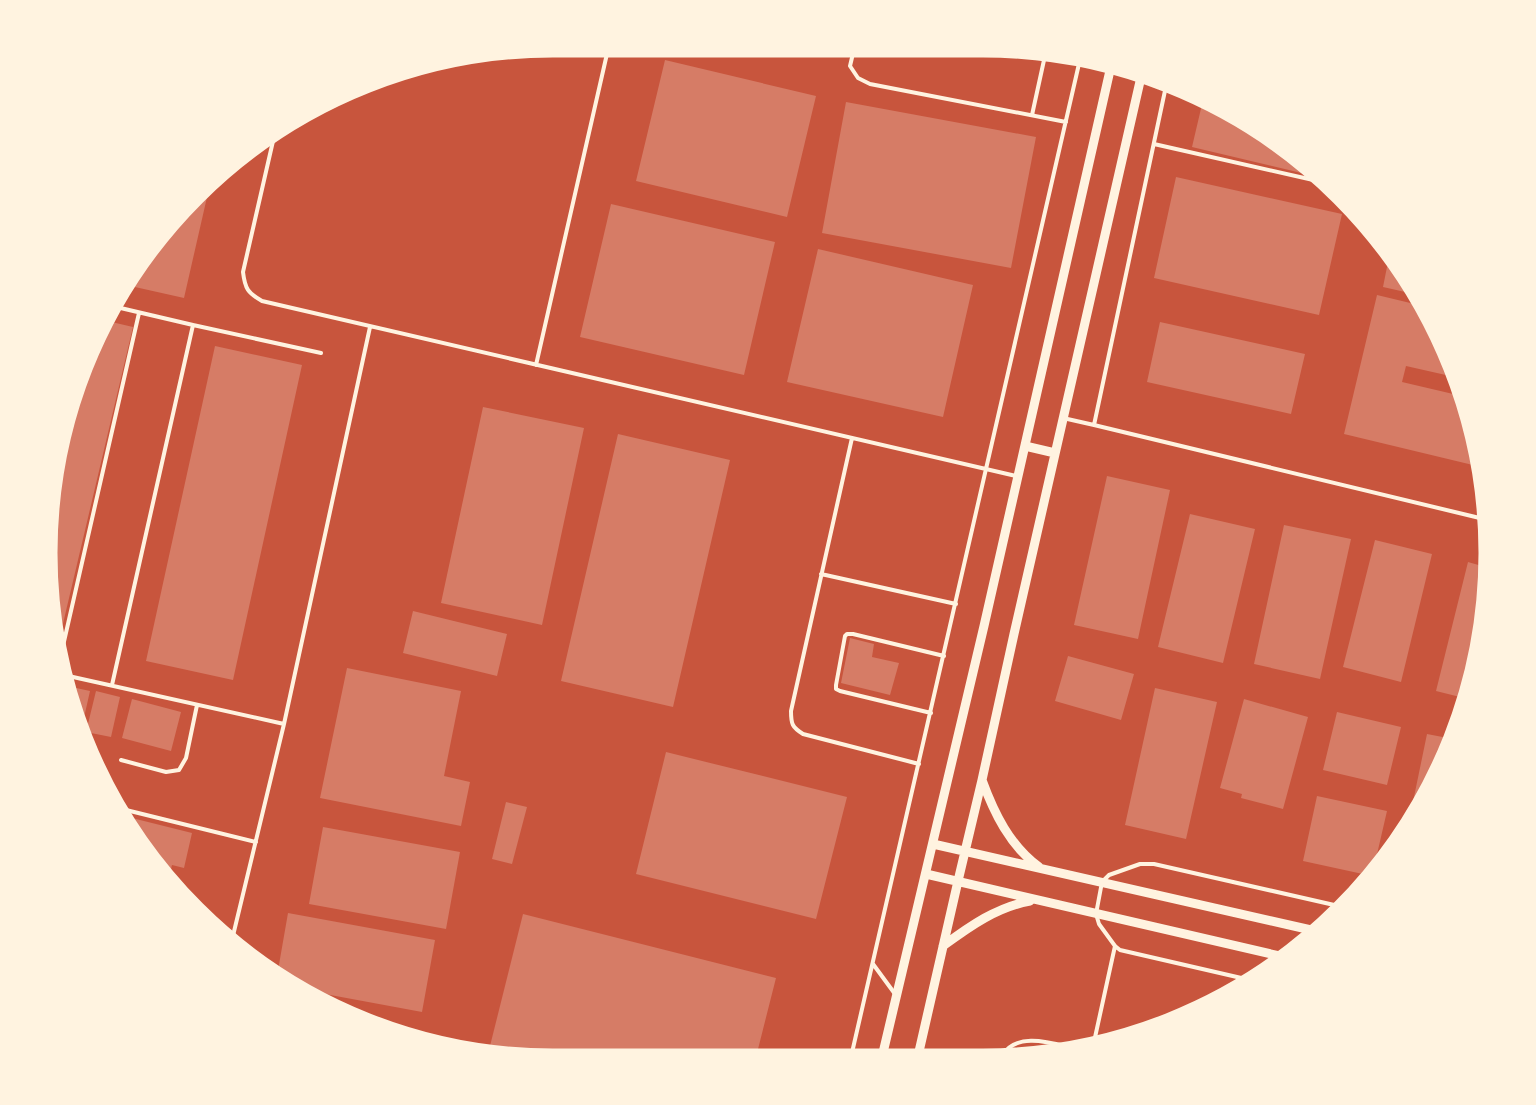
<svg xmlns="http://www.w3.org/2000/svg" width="1536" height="1105" viewBox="0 0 1536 1105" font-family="'Roboto Condensed',sans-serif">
	<rect width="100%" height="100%" fill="#c8553d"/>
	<path fill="#d67c66" d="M709,45H751L749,55Z
		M665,60L816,96L787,217L636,181Z
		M1203,100L1238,113L1314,176L1192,147Z
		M846,102L1036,137L1011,268L822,233Z
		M1176,177L1342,214L1319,315L1154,278Z
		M210,184L184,298L126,285L171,218Z
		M611,204L775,242L744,375L580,337Z
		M818,249L973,285L943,417L787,382Z
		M1390,252L1405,274L1404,279L1410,281L1416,288L1414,294L1383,287Z
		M1377,295L1427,307L1459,378L1406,366L1402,382L1466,397L1480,457L1477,466L1344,434Z
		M103,320L133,327L57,649L49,619V486L97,328Z
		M1160,322L1305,354L1291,414L1147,382Z
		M215,346L302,365L233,680L146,661Z
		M483,407L584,428L542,625L441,603Z
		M618,434L730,460L673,707L561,681Z
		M1107,476L1170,490L1138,639L1074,625Z
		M1190,514L1255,529L1223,663L1158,647Z
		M1284,525L1351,539L1320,679L1254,664Z
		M1375,540L1432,554L1401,682L1343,667Z
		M1468,562L1489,568L1490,586L1474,684L1468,699L1436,691Z
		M413,611L507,634L497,676L403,653Z
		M850,638L874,644L872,657L899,663L890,695L841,683Z
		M1068,656L1134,674L1121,720L1055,701Z
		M347,668L461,691L444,776L470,782L461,826L320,798Z
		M67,686L90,691L81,731H79Z
		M1155,688L1217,702L1186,839L1125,825Z
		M96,691L120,697L111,737L86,732Z
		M132,699L181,712L171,751L122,738Z
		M1244,699L1308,717L1283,809L1241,798L1242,794L1220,788Z
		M1337,712L1401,727L1387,785L1323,770Z
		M1427,734L1453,739L1439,777L1408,826Z
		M666,752L847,797L816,919L636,874Z
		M1317,796L1387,811L1372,876L1303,861Z
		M506,802L527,807L512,864L492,859Z
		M128,817L192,833L184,868L172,865L168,882Z
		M323,827L460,852L446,929L309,904Z
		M288,913L435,940L422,1012L298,989L277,976Z
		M523,914L776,978L756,1057L525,1059L489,1050Z"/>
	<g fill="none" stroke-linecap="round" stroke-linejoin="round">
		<path stroke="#fff3e0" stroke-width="4" d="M855,45L850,66L858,78L870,84L1066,122
			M1032,115L1046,51
			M276,128L243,272C245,289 248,293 262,301L1016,476
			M1154,144L1322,182
			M112,306L193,325
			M536,365L609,45
			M1063,418L1094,425L1488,520
			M1094,425L1166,86
			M852,438L791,711C791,724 792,727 803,734L919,764
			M821,574L956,604
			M60,659L139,313
			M64,675L284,724
			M112,685L193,325L321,353
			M931,713L840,691L836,689V685L845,636L847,634H853L944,656
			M121,760L166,772L179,770L186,758L197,705
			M122,809L256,842
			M170,886C184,888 192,892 192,907
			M231,944L284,724L370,327
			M873,964L895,994
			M1250,980L1120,950L1115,946L1099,924L1096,914L1102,882L1109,875L1140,864H1154L1343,907
			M1094,1042L1115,946
			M1002,1056C1016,1031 1052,1043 1074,1048
			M851,1057L1081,55"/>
		<path stroke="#fff3e0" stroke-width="9" d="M1025,446L1055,453
			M982,780C994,813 1010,846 1039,867
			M933,844L1320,932
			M926,874L1284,957
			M943,946C970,926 997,907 1030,901
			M918,1056L958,881L982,780L1014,634L1141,77
			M882,1057L984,626L1111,66"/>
	</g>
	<path d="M0 0H1536V1105H0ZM553 56H983A497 497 0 0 1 1480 553V553A497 497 0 0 1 983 1050H553A497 497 0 0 1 56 553V553A497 497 0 0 1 553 56Z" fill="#fff3e0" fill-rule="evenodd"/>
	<path fill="none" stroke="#fff3e0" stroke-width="3" d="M553 56H983A497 497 0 0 1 1480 553V553A497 497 0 0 1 983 1050H553A497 497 0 0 1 56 553V553A497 497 0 0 1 553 56Z"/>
</svg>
